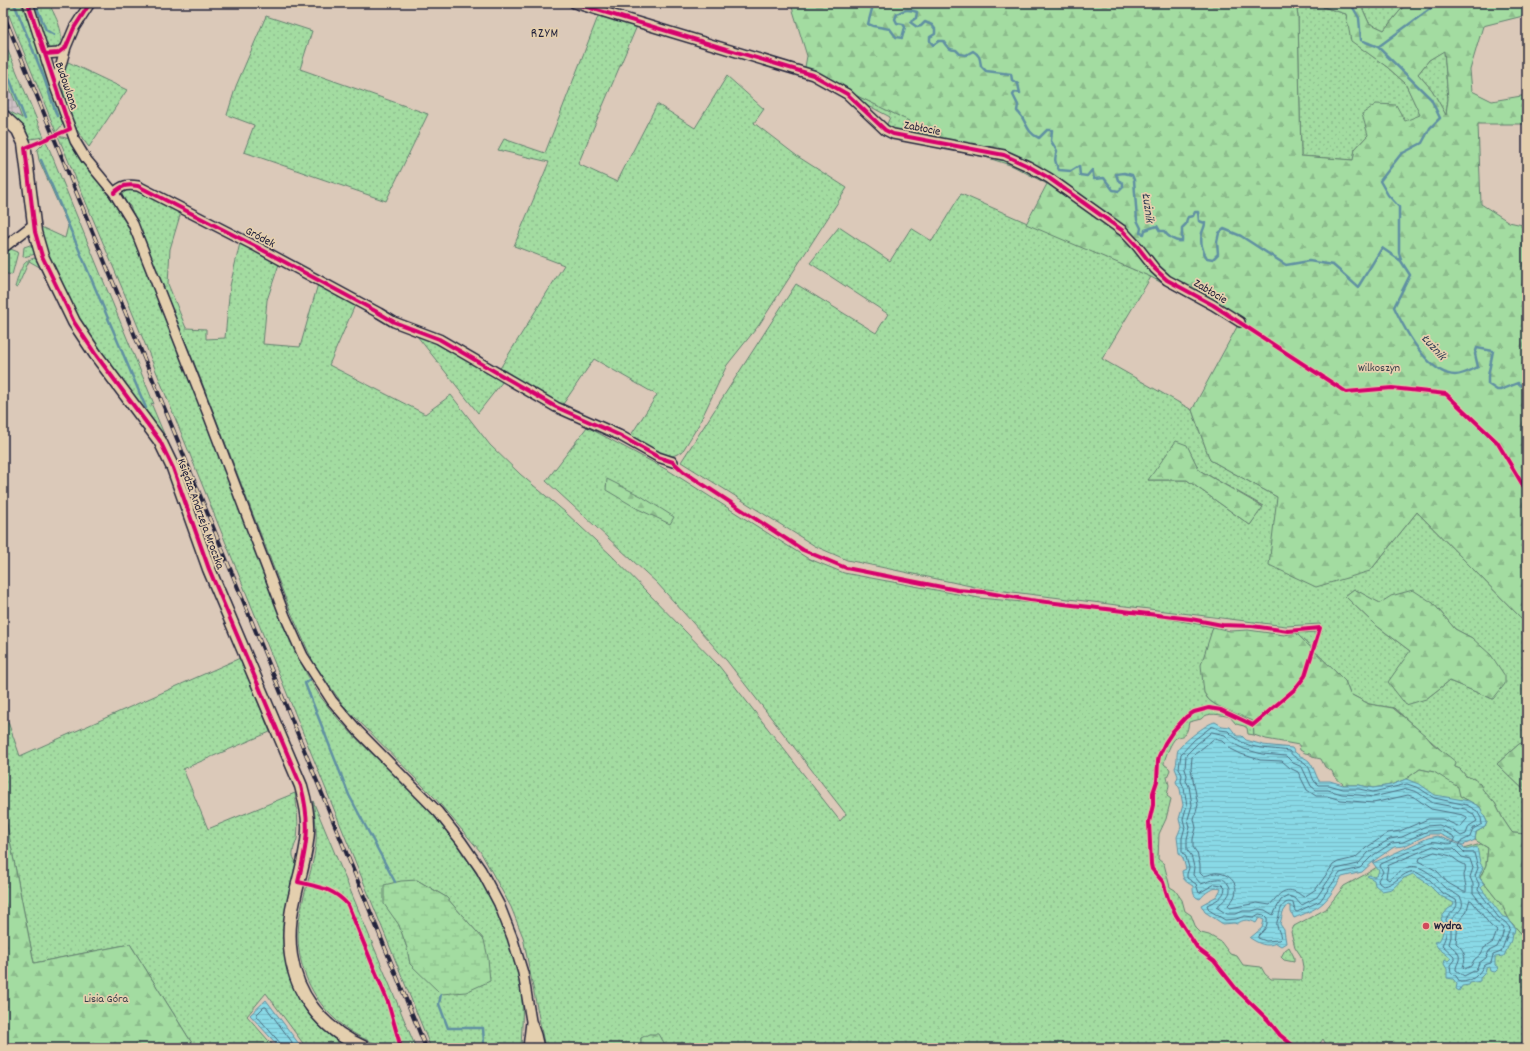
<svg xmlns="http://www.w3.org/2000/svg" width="1530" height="1051" viewBox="0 0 1530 1051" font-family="Dekko,sans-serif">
	<defs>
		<pattern id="industrial-grid" width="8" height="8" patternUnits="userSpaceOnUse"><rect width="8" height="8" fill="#d0c2c6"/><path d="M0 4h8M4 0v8" fill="none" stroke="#b2a6ab"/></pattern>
		<pattern id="green-dots" width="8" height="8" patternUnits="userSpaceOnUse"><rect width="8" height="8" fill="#a3dca1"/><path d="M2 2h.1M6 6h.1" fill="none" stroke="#8cbc8c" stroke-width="1.8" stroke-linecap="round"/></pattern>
		<pattern id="forest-firs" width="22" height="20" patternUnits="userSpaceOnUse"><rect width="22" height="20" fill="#a3dca1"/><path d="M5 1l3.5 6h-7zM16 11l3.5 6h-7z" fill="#8cbc8c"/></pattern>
		<pattern id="wetland-marsh" width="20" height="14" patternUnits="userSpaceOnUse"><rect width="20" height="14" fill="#a3dca1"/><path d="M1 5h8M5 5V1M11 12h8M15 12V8" fill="none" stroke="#8cbc8c"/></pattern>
		<pattern id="water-rules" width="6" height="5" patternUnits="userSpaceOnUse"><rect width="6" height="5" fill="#89d9e6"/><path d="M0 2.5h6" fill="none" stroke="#76bac6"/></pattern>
	</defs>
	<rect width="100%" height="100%" fill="#dbc9b9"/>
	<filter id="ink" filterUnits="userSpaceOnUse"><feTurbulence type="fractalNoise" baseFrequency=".025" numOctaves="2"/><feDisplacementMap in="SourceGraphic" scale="8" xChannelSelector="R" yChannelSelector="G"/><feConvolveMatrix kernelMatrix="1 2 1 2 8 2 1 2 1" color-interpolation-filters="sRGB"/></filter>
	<g filter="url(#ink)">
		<path fill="url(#industrial-grid)" d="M3,71L21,114L23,119L3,108Z"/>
		<path fill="url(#green-dots)" stroke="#627f6e" fill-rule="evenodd" d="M4,3H21L37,44L63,124L56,132Z
			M30,3H49C55,17 67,34 58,48L51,49L46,45Z
			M1296,3H1320L1323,7L1346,14L1352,41L1387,67L1405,83L1421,116L1368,135L1355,149L1354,160L1301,156L1298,17Z
			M1358,3H1404V6L1384,30L1369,23L1361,5Z
			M599,14L637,26L578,164L617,182L657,104L695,128L727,76L764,109L754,123L797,156L847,188L759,325L727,365L698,426L682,452L668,458L629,438L657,395L594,359L561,407L499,370L564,265L514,246L549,162L498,150L504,139L545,153Z
			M266,16L312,31L300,69L428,114L386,201L244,152L254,125L227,115L236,86Z
			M3,39L44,137L30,139L22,127L3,111V108L22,118L3,71Z
			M1444,50L1448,99L1446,116L1432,90L1418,74L1429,60Z
			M66,61L127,90L89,147C77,134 65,107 63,90C63,81 65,70 66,61Z
			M845,90L910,121L906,134L895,131L889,128L887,124L890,117L873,108L864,106Z
			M58,136L70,139L80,158L121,212L130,228L150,277L282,620C293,646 304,672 320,696C345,731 379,759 410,790C452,833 487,881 508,938C512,951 517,965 520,978C524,1001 522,1025 521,1048H431L128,302ZM417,880L446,897L484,940L410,964L407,948L399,925Z
			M46,141L154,404L151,403L167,441L106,362L72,309L45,249L41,234V227L65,238L68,226L39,160L37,150Z
			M132,189L181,212L170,249L168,284L186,328L206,329V339L225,338L230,286L240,243L279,264L267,300L263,344L300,347L318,284L355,305L329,365L425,414L451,395L490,445L520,474L565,512L611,555L719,666L840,821L846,814L727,661L657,583L546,481L587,427L671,472L807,558L844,573L979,598L1132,612L1213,627C1209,642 1198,688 1208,699C1215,707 1242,716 1253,721L1254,735L1248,734L1247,728L1244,726L1236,724L1230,717C1222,715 1207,711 1201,719L1189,722C1188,726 1188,731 1185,734C1182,737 1179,736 1176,738C1172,740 1164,759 1164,764L1169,768L1170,770L1167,777L1169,785L1167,796L1171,799L1166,819L1159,834L1158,859L1164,864L1170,887L1175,890L1182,900L1185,911L1191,915L1196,928L1201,933L1209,935L1221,942L1230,954L1237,956L1243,965L1261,967L1265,974L1271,979L1302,980L1303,967L1301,956L1295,947L1291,932L1294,926L1326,909L1344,886L1366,874L1386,861L1463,849L1481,844L1488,848L1486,865L1480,878L1503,907L1510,921L1527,940V1048H1328L1323,1039L1318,1046L1319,1048H667L641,1038V1048H545L523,937L511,907L480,851L434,797L343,705L313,662L290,610L201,380L130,206L126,203L122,195L125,190Z
			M961,194L1151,277L1102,359L1192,410L1210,460L1277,497L1370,571L1417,512L1527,624V741L1519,744L1497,764L1527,793V834L1513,833L1511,831L1503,819L1495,803L1482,790L1480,784L1474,779L1466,776L1460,769L1454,767L1440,749L1394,708L1369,704L1350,694L1345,681L1296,633L1322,632L1320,624L1286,626L980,588L847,560L815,546L681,462L796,284L876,333L888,314L810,263L839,227L890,261L911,228L932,241ZM1187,446L1199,470L1263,506L1250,525L1187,480H1148ZM1354,589L1380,604L1433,603L1455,629L1472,638L1493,699L1449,681L1426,699L1410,651L1373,623L1345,596Z
			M33,244L36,254L23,257L24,247Z
			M8,248L18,252L12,275L3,273V252Z
			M36,258L39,260L43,269L29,261L17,288L15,287C19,275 21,259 36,258Z
			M417,336L430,338L503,381L478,413Z
			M240,658L270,732L183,769L208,829L295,793C297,808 299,823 297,839C296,843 293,848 293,853C292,857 296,861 297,865C297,868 294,873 294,876C291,888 288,900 285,912C276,967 299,1023 350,1048H303L305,1046L266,993L247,1016L275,1048H195L130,944L34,963L3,805V716L8,722L20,756Z
			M313,801L416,1048C407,1048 399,1049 391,1047C337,1038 297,988 298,933C299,902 313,873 316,843C317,829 315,815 313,801Z
			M1289,947L1294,957V962L1284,960L1281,957L1285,950Z"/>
		<path fill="url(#forest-firs)" stroke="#627f6e" fill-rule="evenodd" d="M787,3H1296L1298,17L1301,156L1353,160L1355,149L1368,135L1362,114L1376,104L1396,105L1405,121L1420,115L1405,83L1387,67L1351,41L1346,14L1323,7L1320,3H1358L1361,5L1369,23L1384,30L1404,6V3H1527V15L1483,26L1470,70L1472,91L1492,101L1527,95V124H1478L1481,204L1509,222L1527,226V624L1417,512L1370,571L1316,587L1269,565L1277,497L1210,460L1192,410L1238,325L1151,277L1026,224L1047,184L1013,166L982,156L904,141L909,121L845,90L805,67L807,56L791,4ZM1444,51L1448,99L1446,115L1432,90L1418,74L1429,60Z
			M1176,441L1187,445L1199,470L1263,507L1250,525L1187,480H1148Z
			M607,479L641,496L674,517L670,524L638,509L606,490Z
			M1354,589L1380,603L1391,596L1413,590L1433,603L1455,629L1472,638L1491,655L1505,676V684L1493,699L1449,681L1426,699L1406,705L1388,682L1410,651L1373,623L1345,596Z
			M1213,627L1230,631L1248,630L1284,635L1296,633L1345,681L1350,694L1369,704L1393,708L1426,736L1432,743L1456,762L1455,767L1460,769L1466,776L1474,779L1480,784L1483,790L1495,803L1503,819L1511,831L1513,833L1527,834V940L1510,921L1503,907L1480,878L1486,865L1488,848L1475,840L1476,832L1485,827L1469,801L1460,796L1444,780L1434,772L1420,769L1406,779L1391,785L1373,788L1359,785H1344L1334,776L1332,771L1325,767L1321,759L1312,757L1310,754L1305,753L1300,750L1299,745L1266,739L1254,735L1253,721L1216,705L1209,700L1204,693L1201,665Z
			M1527,741V793L1497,764L1519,744Z
			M3,805L34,963L130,944L195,1048H3Z
			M649,1034H659L667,1048H641V1038Z"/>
		<path fill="url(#wetland-marsh)" stroke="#627f6e" d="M1420,769L1434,772L1458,787L1460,796L1480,807L1487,822L1485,827L1476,832L1475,840L1401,782L1406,779Z
			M417,880L446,897L484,940L488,958L490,981L466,992L441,994L410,964L407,948L399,925L384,904V885L401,881Z"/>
		<path fill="url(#water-rules)" stroke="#6090a2" d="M1215,722L1222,726L1230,727L1237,736H1242L1246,740L1263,745L1292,748C1297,757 1302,755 1309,761C1314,767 1315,774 1319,781H1330L1343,785H1359L1373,788L1391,785L1406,779L1421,785L1435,795L1469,801L1480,807L1487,822L1485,827L1476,832L1475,840L1463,845L1439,834H1429L1404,846L1394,847L1375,860L1362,872L1342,877C1336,885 1331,896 1323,903C1315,910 1304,914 1294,918L1291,912V906L1288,905L1283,912L1280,924L1284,930L1286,943L1281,946L1276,943C1266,948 1258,943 1250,938L1262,928L1264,920L1259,918L1256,923C1249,919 1243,919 1237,924L1234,923L1223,924L1205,912L1201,905L1217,896L1221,889C1213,886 1205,893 1200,899C1193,897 1193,892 1193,886C1185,881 1183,881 1182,871L1186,869L1183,858L1179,853L1177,837L1181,827L1179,819L1183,805L1180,789L1176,782L1178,776L1175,768C1178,762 1176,755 1178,750C1182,743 1207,723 1215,722Z
			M1437,836L1463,846L1466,850L1477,847L1480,863L1483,867L1479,877L1484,884L1481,888L1502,916L1508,918L1515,928L1514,933H1512L1511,940L1504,956L1495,957V965L1499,968L1495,972L1490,971L1489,967L1486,968L1485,973L1480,978V981L1470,983L1469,985L1462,986L1459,991L1456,989L1457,984L1453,979L1447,978V969L1444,964L1445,959L1448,961L1451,958L1438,948L1434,942L1439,941C1444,934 1444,926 1441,918L1448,909L1453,906L1454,903L1439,895L1427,883L1413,874L1404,878L1392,889L1382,891L1375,885L1374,880L1367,876L1369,875L1374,877L1377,875L1379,871L1373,863L1428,838Z
			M266,1000L299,1044L293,1048H280L250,1015Z"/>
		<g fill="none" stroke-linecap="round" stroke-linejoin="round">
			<path stroke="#4b6b7f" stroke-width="1" d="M1214,727L1220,730L1228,731C1247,751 1263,747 1289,751C1294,759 1302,759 1307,765C1312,771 1311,780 1318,785H1329L1343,789H1359L1373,792L1407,784L1419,788L1434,798L1467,805L1477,811L1481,818L1482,824L1473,829L1470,837L1460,842L1458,846L1465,853H1474L1478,868L1475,876L1479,884L1478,890L1499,918L1505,922L1510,928L1501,952L1493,955L1491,963L1484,965C1479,975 1472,982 1460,982L1456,976L1451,973L1450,965L1454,960V956L1442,945C1447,936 1447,929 1446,919C1450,913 1460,908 1456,900L1441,892L1430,880L1414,871C1401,873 1395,885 1383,886L1379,883L1378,880L1383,872L1380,866L1381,864L1430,842C1438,840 1446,846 1453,843L1455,840L1453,836L1440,830L1428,831L1403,842L1392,843L1372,856L1360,868L1340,873L1320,901L1297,912L1295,911L1293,903C1284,899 1280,909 1279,916C1278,920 1276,922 1277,926C1278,930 1280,933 1281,938L1279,940L1266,941L1258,938V936C1264,930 1268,928 1267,918L1264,915L1259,914L1254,917L1245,916L1236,919L1225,920L1209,910L1207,905C1215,901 1224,898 1225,888L1222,885L1215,884L1199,893L1196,884L1187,878V874L1189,868L1186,857L1182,851V838L1185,827L1183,819L1187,805L1184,788L1181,781L1182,775L1179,768L1181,754L1194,740L1211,727Z
				M1212,732L1225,735L1232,743L1244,749L1262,754L1286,756L1293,763L1302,767L1311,786L1316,790H1328L1342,794L1359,795L1373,797L1407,789L1417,792L1433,803L1465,809L1473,814L1477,821L1469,826L1466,834L1461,836L1454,831L1439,825L1426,826L1402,837L1390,839L1369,852L1358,864L1336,869L1317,897L1302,905L1300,904L1295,898L1288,896L1281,900L1273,915L1265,910L1259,909L1252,911H1243L1236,914H1227L1216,907C1222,902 1235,894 1228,884C1226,880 1221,878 1217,879C1211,879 1206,883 1201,884L1193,875L1194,867L1191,855L1187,850V839L1190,827L1188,819L1192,805L1189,786L1186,781L1187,775L1185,769L1186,755L1197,744Z
				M1214,739L1222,741L1229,748L1241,754L1260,760L1282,761L1290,768L1298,772L1307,790L1316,796H1327L1341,800L1373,803L1408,795L1414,797L1431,809L1463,815L1467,817V819L1460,827L1442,819H1428L1400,831L1388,833L1366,848L1355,858L1338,862L1333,865L1316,889L1304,897C1301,896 1299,893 1296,892C1283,886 1277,897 1270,905L1257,903L1230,908L1228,905C1231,902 1234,899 1235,895C1239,883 1229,874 1218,873C1213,872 1208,876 1203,876L1200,873V865L1197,853L1193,847V839L1196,828L1194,819L1198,805L1191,769L1192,757Z
				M1434,846L1447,849H1454L1462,857L1470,859L1473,868L1470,877L1473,884V893L1495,921L1504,928L1502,937L1497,947L1489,951L1486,958L1479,963L1476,970L1464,976L1456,970C1456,965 1458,964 1459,960C1461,952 1453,949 1449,944L1451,937V920C1457,912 1467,908 1460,897C1455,893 1449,891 1444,887C1440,884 1437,879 1433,876C1413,860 1406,866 1389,880L1386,878L1388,866Z
				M1435,852L1451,856L1459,862L1465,865C1466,869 1465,871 1464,875C1464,881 1467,886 1466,892H1464L1448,883L1437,871L1419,861L1420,858Z
				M1470,900L1472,901L1490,925L1497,931L1493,942L1484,948L1481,954L1474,960L1471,966L1465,969L1463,967C1467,956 1464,950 1456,943L1458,922L1466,913Z
				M282,1048L281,1044L257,1016V1014L264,1007H266L292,1042V1048"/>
			<path stroke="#6090a2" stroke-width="2.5" d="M14,3L43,75L57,116
				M35,3L46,30L54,35
				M872,3V9L868,24L873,26L890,29L896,37L902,38L905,27L903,24L897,23L895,19L897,14C904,9 909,9 917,12L916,18L910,22L917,27L921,26L925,22L932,25L935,29V34L930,37V41L933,45L939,41H943C947,47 949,50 956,50L960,54L966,55L973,51C980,55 980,59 981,66L986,71L1011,74L1012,80L1018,84L1020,93L1015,92L1013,95L1018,105L1017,111C1027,120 1025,132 1039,138L1047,130H1052L1051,141L1057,151C1054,159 1055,163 1059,170L1071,171L1079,166L1080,175L1087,176L1092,170L1094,179L1104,178L1113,190L1119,191L1123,187V183L1118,180L1116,174L1124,173L1132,175L1134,180L1137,220L1141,228L1140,233L1144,234L1145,230L1157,226L1160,231H1164C1168,237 1175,242 1182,241V228L1186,224L1187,219L1188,217L1193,216L1195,212H1198L1199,221L1205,223C1205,227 1203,229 1202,233C1200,241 1202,251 1207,258L1213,259L1218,254L1217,242L1219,233L1224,229L1241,236L1286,265L1309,261L1333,265L1358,287L1382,248L1401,261L1410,275L1394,307C1404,328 1428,374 1455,375C1462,375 1472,370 1478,367L1475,354L1477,348L1493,351L1488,376V384L1497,390H1500L1518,383L1527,390
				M1331,3L1351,4L1359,18L1361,40L1378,47L1431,99L1440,118L1430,128L1422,143L1401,154L1380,181L1388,195L1399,207V253L1401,260
				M1378,47L1438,3
				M3,62L25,119
				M41,160L146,408
				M3,260V259
				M310,679L305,683L306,686L349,795L395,882
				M441,994L439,1004L448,1028H483L484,1044"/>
			<defs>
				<path id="street" d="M28,3L54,84L75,141L86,159L114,193L133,224L208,414L285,616L303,656L332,701L358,731L438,812L461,841L481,870L499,904L512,937L523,973L531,1021L536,1035L539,1048
					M574,3L813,75L847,94L885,130L893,134L1004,155L1028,166L1049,178L1123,231L1137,246L1155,269L1167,280L1213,305L1240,322
					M45,54L58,53L66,47L74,28L90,3
					M54,84L59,72L66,47
					M114,193C122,185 128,184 138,186L257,247L379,313L394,322L439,339L556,407L619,435L658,457L673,462
					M3,248L34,224
					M528,1048L531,1022"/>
				<path id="secondary" d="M3,116L18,130L24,143L35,232L42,256L74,322L96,355L160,441L173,468L209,569L301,786C305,800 309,815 308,831C307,854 299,877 294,900C285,937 289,976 312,1007C326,1026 344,1039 365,1048"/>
			</defs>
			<use href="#street" stroke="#22223b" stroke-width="12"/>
			<use href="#secondary" stroke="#22223b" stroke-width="15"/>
			<use href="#street" stroke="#e4cfae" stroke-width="9"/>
			<use href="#secondary" stroke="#e4cfae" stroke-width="12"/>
			<defs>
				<path id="rail" d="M3,13L426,1048"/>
			</defs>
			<use href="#rail" stroke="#22223b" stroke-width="4"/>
			<use href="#rail" stroke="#e4cfae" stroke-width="2.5" stroke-dasharray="8" stroke-linecap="butt"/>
			<defs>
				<path id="cycleway" d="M28,3L70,129L25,148L35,232L42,256L74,322L96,355L160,441L173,468L209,569L301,786C311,824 307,845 298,882C319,887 333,888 348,905L388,1002L401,1048
					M574,3L813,75L847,94L885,130L893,134L1004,155L1028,166L1049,178L1123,231L1137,246L1155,269L1167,280L1213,305L1346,392L1392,388L1446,394L1497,442L1527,492
					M45,54L58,53L66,47L74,28L90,3
					M114,193C122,185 128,184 138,186L257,247L379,313L394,322L439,339L556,407L619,435L658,457L673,462L684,472L803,550L846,568L957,590L983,592L1030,600L1191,619L1222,625L1252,626L1288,631L1320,628L1305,676L1295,689L1253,725L1221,710L1209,708L1194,712L1186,717L1173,731L1165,743L1159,756L1158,761L1157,781L1153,793V805L1149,822L1151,864L1152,869L1163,882L1168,898L1176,915L1198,949L1214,961L1237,990L1268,1020L1280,1035L1296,1048"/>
			</defs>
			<use href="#cycleway" stroke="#e4cfae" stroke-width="6"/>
			<use href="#cycleway" stroke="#d6006c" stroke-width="4"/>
		</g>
	</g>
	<circle fill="#d1495b" stroke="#e4cfae" stroke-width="1.5" cx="1426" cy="926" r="4"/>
	<g text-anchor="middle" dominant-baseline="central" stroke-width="3.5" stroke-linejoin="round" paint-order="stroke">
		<g font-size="12" fill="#22223b" stroke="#e4cfae">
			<text transform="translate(66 86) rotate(71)">Budowlana</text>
			<text transform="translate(922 129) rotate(11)">Zabłocie</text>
			<text transform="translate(260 238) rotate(28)">Gródek</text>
			<text transform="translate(1210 292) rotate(31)">Zabłocie</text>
			<text transform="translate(200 514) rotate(70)">Księdza Andrzeja Mroczka</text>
		</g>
		<g font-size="12" fill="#353e4a" stroke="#e4cfae">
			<text x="1379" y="368">Wilkoszyn</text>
			<text x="106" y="999">Lisia Góra</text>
		</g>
		<g font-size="12" font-weight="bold" fill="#22223b" stroke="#e4cfae" text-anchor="start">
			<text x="1434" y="926">Wydra</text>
		</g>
		<g font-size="13" letter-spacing="1" fill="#22223b" stroke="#e4cfae">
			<text x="545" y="34">RZYM</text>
		</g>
		<g font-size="13" font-style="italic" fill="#313d55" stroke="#e4cfae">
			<text transform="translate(1147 208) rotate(82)">Łużnik</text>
			<text transform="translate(1433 348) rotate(48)">Łużnik</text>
		</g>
	</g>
	<rect width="1530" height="1051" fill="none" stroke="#e4cfae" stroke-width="16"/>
	<rect x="8" y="8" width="1514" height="1035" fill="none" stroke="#22223b" stroke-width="1.5" filter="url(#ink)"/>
</svg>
